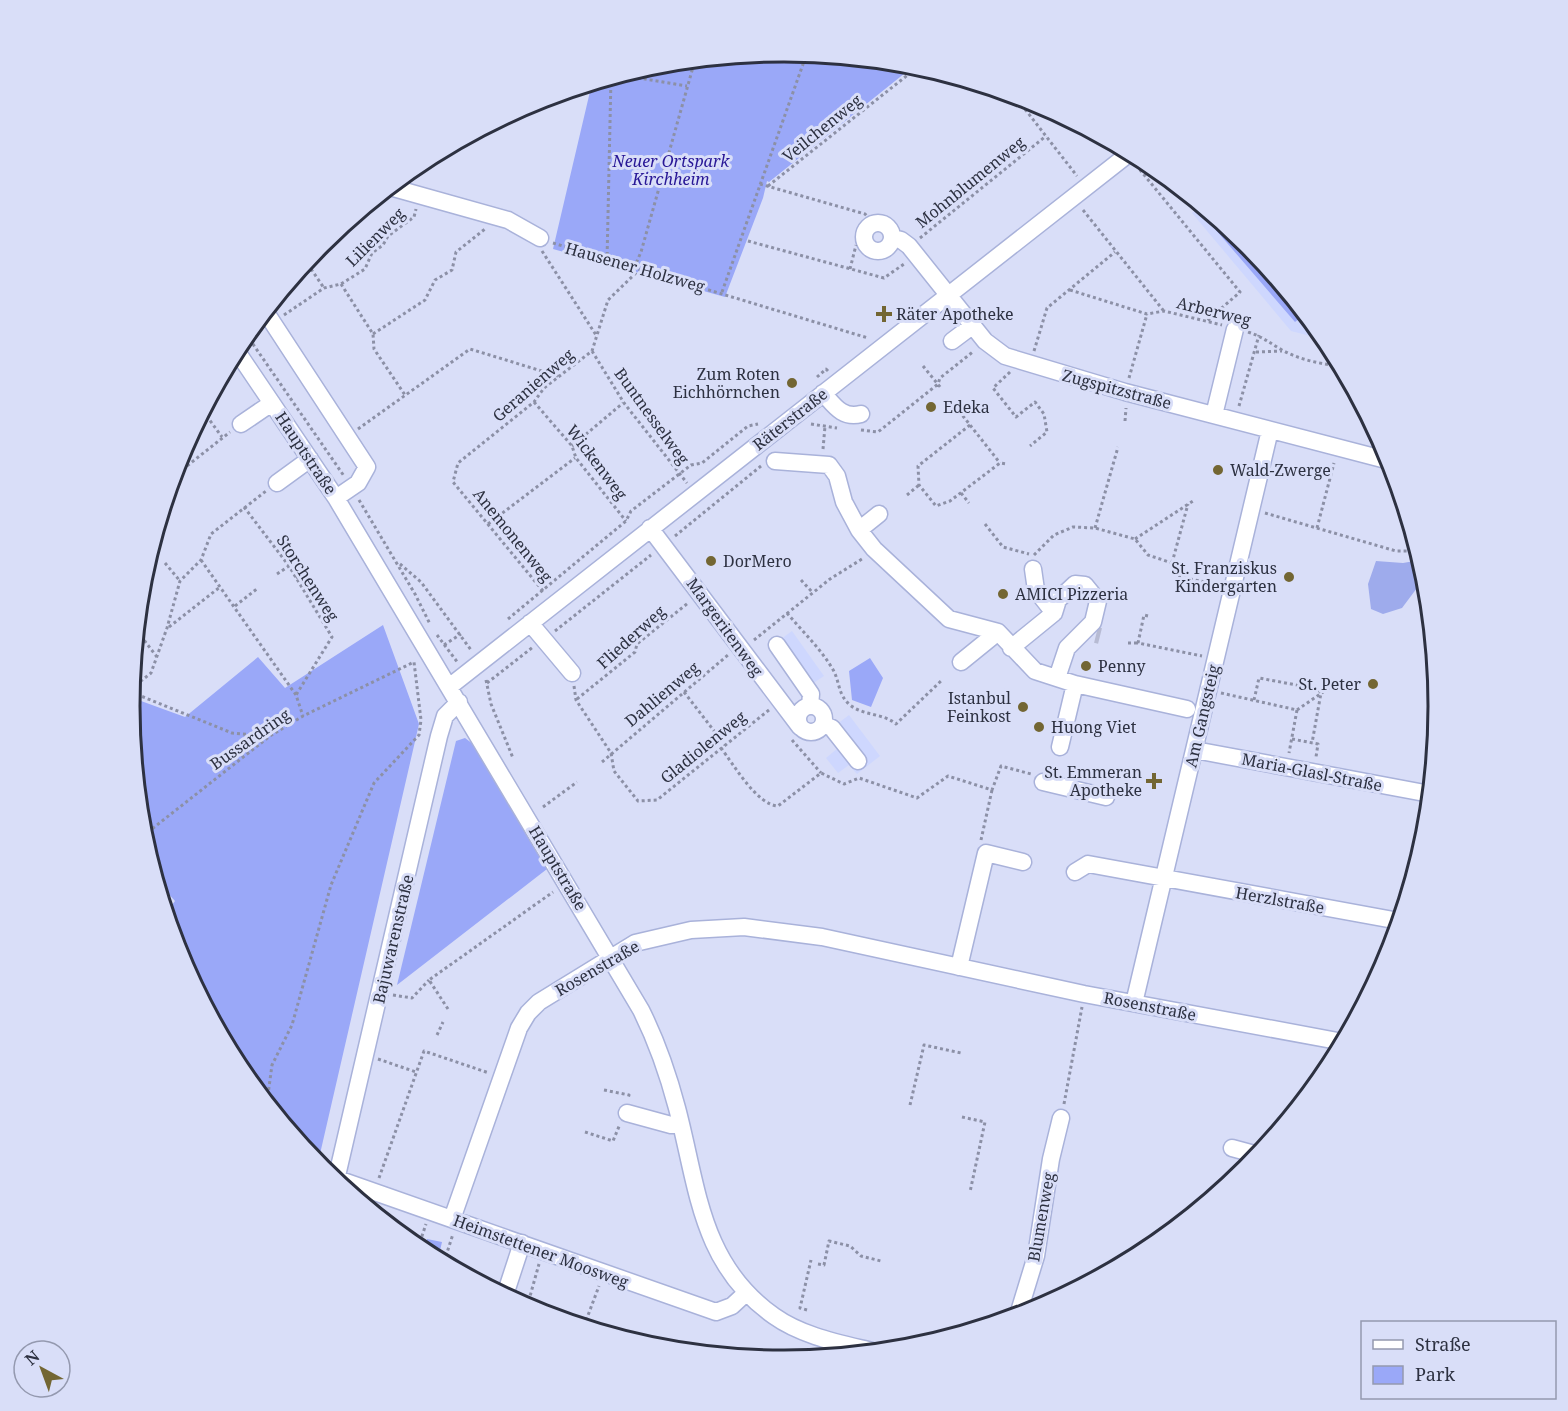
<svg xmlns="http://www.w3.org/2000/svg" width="1568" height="1411" viewBox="0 0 1568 1411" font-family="'Noto Serif',serif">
	<rect width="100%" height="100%" fill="#d9def8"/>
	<path fill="#ced7fe" d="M1201,205L1247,243L1326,340L1291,331L1192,213Z
		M792,631L824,676L800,692L769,648Z
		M849,715L880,756L857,774L849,765L838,773L826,758L844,743L832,728Z"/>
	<path fill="#9aa8f8" d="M784,51L915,65L769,182L767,181L763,198L725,297L553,249L592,83L657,64Z
		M1215,216L1247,243L1305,314L1295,322L1209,222Z
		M383,625L419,724L320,1154L305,1149L240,1069L179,956L166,913L175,901L156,880L142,833L130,697L185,717L258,657L285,688Z
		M870,658L883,678L871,707L852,700L849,671Z
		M465,738L477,747L547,869L397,985L456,741Z
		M427,1239L442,1242L438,1259L424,1251Z"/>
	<path fill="#9eabec" d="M1420,560L1426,583L1417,588L1402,608L1383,614L1371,609L1368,584L1376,561L1403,563Z"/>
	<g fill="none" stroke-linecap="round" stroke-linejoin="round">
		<path stroke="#b7bbd3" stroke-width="16" stroke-dasharray="16 8" stroke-linecap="butt" d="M1096,635L1100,636"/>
		<defs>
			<path id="minor" d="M390,187L508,220L540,238
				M864 237a14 14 0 1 1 28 0a14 14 0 1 1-28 0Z
				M893,238L901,240L909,246L985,341L1005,356L1125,392L1390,461
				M265,311L367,467L358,483L336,498
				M952,341L972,326
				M236,350L336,498L641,1010C657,1042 668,1074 677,1108C698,1187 700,1264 774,1316C802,1336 839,1343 872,1351
				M823,393C834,405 842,419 861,414
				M1214,415L1235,329
				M241,424L272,403
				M775,461L829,465L837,476L844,502L859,530L874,549L949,619L998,632L1035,671L1075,684L1187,709
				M277,483L310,459
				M650,528L800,727
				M859,530L879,514
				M1054,613L1058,600L1075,584L1085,585L1098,601L1093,622L1067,648L1057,678
				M530,623L572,673
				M777,645L811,694L810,706
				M1011,648L1054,613L1036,590L1033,569
				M961,662L998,632
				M449,687L1131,152
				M798 719a13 13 0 1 1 26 0a13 13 0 1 1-26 0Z
				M823,724L832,728L858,761
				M1060,747L1075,684
				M1195,750L1430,794
				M1043,782L1106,797
				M1075,872L1088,864L1399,921
				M959,967L986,853L1023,862
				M1134,1003L1270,430
				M627,1113L671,1125H681
				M1232,1148L1258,1155
				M332,1177L716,1312L732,1306L746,1293
				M336,1180L439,736L445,716L459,702
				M452,1219L519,1028L528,1013L539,1002L635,943L691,930L744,927L822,937L1084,994L1343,1042
				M505,1295L522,1243
				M1018,1315L1036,1256L1051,1159L1061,1118"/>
		</defs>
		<use href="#minor" stroke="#a9b2da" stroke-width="19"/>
		<path stroke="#8c90a6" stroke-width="3" stroke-dasharray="3 3" stroke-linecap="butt" d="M620,75L687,86
			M1014,95L1077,176
			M1136,165L1240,292L1207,321
			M760,184L865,214L873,223
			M768,186L919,66
			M1083,210L1163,310
			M920,238L1046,136
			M748,241L884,278L904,264
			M553,243L868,338
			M542,251L596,335
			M607,261L611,77
			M634,268L641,252L695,60
			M311,269L324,288
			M850,269L856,245
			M341,284L373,334L374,349L405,395
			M1070,290L1147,314L1164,311L1222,325
			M722,292L807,53
			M284,315L324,288L341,284L365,269L372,253L383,245L388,236L414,217L416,209
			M1248,332C1261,336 1270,343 1282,350C1300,360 1321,364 1341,366
			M246,334L344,476
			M373,334L425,300L435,280L452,270L456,252L485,229
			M592,351L624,403L687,483
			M1034,351L1047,308L1115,252
			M1256,352L1282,351
			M923,366L941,388
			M1010,372L993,388L1016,417L1035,402L1044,414L1047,432L1030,446
			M817,377L826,369L828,371
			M1129,378L1147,314
			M534,402L572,446L576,458L626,521
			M1239,406L1259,335
			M203,411L222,437
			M959,411L1000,463
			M1125,421L1126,408
			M811,424L837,428
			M970,425L918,466L919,485L936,506L950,501L1000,463L1007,464
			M358,429L470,349L558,376
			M861,430L878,432L938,384L940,378L974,351
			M572,446L623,403
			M823,449L825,426
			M173,477L230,432
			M961,493L969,503
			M907,495L919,485
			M359,500L415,594L430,624
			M244,507L289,566L332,637L296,695
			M1265,513L1396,551H1418
			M488,524L575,458
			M985,524L1003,547L1029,554
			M1095,528L1118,447
			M1317,528L1334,463
			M675,536L761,466
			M1135,539L1193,501
			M1034,555L1054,535L1073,527L1095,528L1135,539L1148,555L1172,563L1176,576L1219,585
			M201,560L296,695L303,716
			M165,563L180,581
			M1172,563L1188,504
			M400,564L421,582L471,650
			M277,574L289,566
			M296,578L308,570
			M801,580L813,593
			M543,591L453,482L458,463L534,402L544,388L592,351L608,300L639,270
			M235,606L258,588
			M787,613C802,631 820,648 832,668C840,680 837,694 850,705C864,716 883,713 896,724L941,681
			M1148,616L1144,615L1138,643L1202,656
			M508,619L626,521L631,511L691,465L702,463L748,426L758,424
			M169,627L220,587
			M137,631L157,657
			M555,631L651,555
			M437,635L458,663
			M754,640L830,579L862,559
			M1128,643H1138
			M444,645L461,634
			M1428,672L1435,673
			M486,680L491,704L513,758
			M487,683L533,647
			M574,686L576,700L611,753L614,771L638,801L657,800L769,710
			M131,689L151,673L167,628L180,581L201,560L211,534L266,491
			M131,692L232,733L268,736
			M684,692L725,745
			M1221,693L1297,710L1289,753
			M577,699L635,652L637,644L688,603
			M1254,700L1259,678L1318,689L1321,693L1312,743
			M1297,710L1339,681
			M1292,739L1318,744L1316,757
			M792,740L821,773
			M721,748C734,765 757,805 778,806L821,773L844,784L859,778L917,798L948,776L992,790L1001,766L1031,774
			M602,762L728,655
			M543,807L577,782
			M143,836L270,736L303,716L414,662L421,720L419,735L374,783L331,885L292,1025L272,1065L267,1102
			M981,840L992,790
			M393,995L412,998L429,980
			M448,1009L429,980L553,892
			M437,1035L443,1022
			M378,1059L416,1072
			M604,1090L629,1095L628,1098
			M1064,1104L1082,1007
			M910,1105L924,1045L961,1053
			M962,1117L985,1122L970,1192
			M585,1132L613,1141L620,1124
			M379,1178L424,1051L489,1073
			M418,1248L426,1224
			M444,1262L453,1234
			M818,1264L824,1265L829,1241L850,1246L861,1256L881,1261
			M527,1307L539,1264
			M807,1310L800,1308L811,1260
			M584,1326L599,1286"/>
		<use href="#minor" stroke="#fff" stroke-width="16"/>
	</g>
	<g fill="#736633" stroke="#d9def8" stroke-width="2">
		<path d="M881 305h6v6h6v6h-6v6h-6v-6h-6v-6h6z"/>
		<circle cx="792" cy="383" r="6"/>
		<circle cx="931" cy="407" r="6"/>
		<circle cx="1218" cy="470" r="6"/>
		<circle cx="711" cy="561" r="6"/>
		<circle cx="1289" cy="577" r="6"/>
		<circle cx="1003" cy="594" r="6"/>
		<circle cx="1086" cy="666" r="6"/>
		<circle cx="1373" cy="684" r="6"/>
		<circle cx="1023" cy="707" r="6"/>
		<circle cx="1039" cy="727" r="6"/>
		<path d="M1151 772h6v6h6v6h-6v6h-6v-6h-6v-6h6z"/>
	</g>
	<g text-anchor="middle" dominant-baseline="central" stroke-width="6" stroke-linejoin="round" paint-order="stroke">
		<g font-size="16" fill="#2d3141" stroke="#d9def8">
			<text transform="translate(822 128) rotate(-39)">Veilchenweg</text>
			<text transform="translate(970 182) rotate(-39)">Mohnblumenweg</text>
			<text transform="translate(375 237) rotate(-45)">Lilienweg</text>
			<text transform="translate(635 267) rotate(16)">Hausener Holzweg</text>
			<text transform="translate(1214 311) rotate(14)">Arberweg</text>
			<text transform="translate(533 385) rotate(-41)">Geranienweg</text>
			<text transform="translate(1117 389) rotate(15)">Zugspitzstraße</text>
			<text transform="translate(652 416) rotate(54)">Buntnesselweg</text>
			<text transform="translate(790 419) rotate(-38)">Räterstraße</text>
			<text transform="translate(306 453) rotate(56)">Hauptstraße</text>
			<text transform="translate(597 462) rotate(53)">Wickenweg</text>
			<text transform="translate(513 535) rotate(51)">Anemonenweg</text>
			<text transform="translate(308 578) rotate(57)">Storchenweg</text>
			<text transform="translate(725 627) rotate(54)">Margeritenweg</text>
			<text transform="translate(631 637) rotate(-42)">Fliederweg</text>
			<text transform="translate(662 694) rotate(-40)">Dahlienweg</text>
			<text transform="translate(1202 716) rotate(-77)">Am Gangsteig</text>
			<text transform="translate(250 739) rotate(-35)">Bussardring</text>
			<text transform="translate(703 747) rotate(-39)">Gladiolenweg</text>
			<text transform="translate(1312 772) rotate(11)">Maria-Glasl-Straße</text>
			<text transform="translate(558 868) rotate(59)">Hauptstraße</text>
			<text transform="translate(1280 900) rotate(10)">Herzlstraße</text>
			<text transform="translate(393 939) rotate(-77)">Bajuwarenstraße</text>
			<text transform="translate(597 968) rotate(-30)">Rosenstraße</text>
			<text transform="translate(1150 1006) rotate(11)">Rosenstraße</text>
			<text transform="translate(1041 1217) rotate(-80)">Blumenweg</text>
			<text transform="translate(541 1251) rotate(20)">Heimstettener Moosweg</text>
		</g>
		<g font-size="16" font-style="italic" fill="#281796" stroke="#d9def8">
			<text x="671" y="161">Neuer Ortspark<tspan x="671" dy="18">Kirchheim</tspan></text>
		</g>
		<g font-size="16" fill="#2d3141" stroke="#d9def8" text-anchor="start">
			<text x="896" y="314">Räter Apotheke</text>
			<text x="780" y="374" text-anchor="end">Zum Roten<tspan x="780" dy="18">Eichhörnchen</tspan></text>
			<text x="943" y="407">Edeka</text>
			<text x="1230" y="470">Wald-Zwerge</text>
			<text x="723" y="561">DorMero</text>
			<text x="1277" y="568" text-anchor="end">St. Franziskus<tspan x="1277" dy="18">Kindergarten</tspan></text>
			<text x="1015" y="594">AMICI Pizzeria</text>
			<text x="1098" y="666">Penny</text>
			<text x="1361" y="684" text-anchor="end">St. Peter</text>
			<text x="1011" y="698" text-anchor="end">Istanbul<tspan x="1011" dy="18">Feinkost</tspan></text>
			<text x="1051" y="727">Huong Viet</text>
			<text x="1142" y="772" text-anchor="end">St. Emmeran<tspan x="1142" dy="18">Apotheke</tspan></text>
		</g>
	</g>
	<path d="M0 0H1568V1411H0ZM140 706a644 644 0 1 1 1288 0a644 644 0 1 1-1288 0Z" fill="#d9def8" fill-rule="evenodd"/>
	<path fill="none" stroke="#2d3141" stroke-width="3" d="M140 706a644 644 0 1 1 1288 0a644 644 0 1 1-1288 0Z"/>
	<rect x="1361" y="1321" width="195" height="78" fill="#d9def8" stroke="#9499af" stroke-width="1.5"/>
	<rect x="1373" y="1340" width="30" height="9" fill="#ffffff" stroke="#9499af" stroke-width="1.5"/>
	<text x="1415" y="1351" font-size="18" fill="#2d3141">Straße</text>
	<rect x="1373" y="1366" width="30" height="18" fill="#9aa8f8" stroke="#9499af" stroke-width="1.5"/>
	<text x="1415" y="1381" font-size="18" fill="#2d3141">Park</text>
	<g transform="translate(42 1369) rotate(319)"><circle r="28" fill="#d9def8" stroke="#9499af" stroke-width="1.5"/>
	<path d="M0-4.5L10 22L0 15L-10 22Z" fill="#736633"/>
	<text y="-9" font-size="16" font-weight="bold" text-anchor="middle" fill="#2d3141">N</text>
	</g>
</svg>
